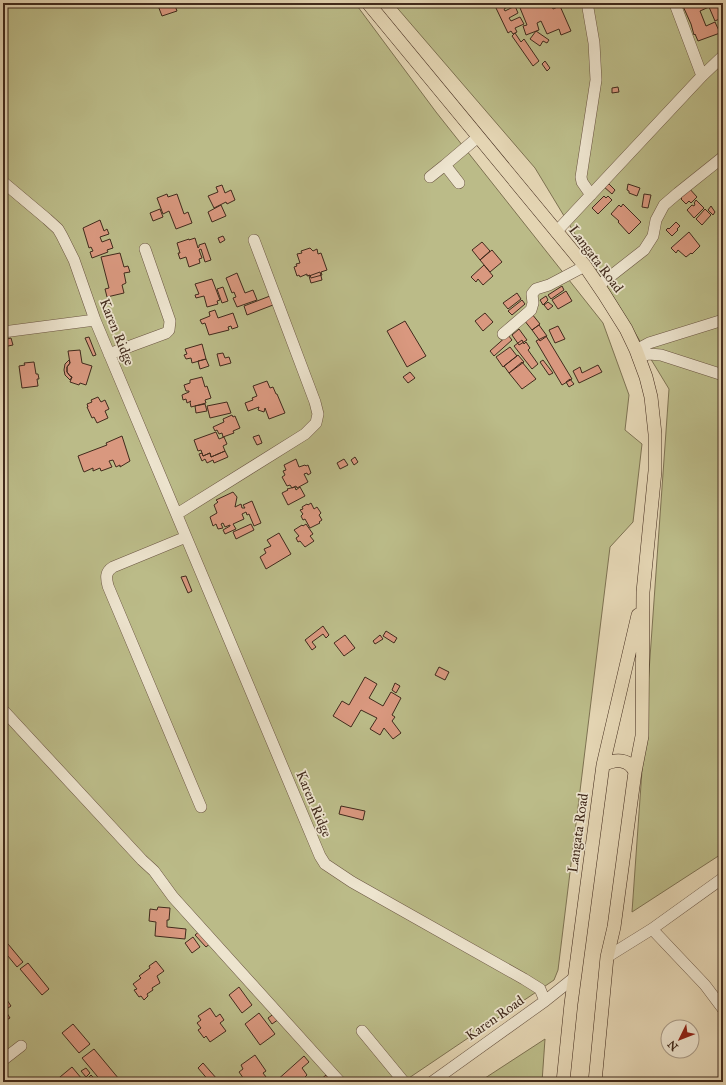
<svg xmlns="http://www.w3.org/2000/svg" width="726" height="1085" viewBox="0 0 726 1085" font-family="'IM FELL Great Primer',serif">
	<rect width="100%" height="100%" fill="#e4d5b3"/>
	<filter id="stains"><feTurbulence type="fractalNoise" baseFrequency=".005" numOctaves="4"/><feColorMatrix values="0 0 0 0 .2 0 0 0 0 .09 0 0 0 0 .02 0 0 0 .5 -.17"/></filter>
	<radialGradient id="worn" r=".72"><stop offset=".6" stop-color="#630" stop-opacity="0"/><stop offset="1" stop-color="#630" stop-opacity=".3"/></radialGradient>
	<path fill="#bb8" stroke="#7e7252" d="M3,3H355L436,112L603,323L629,395L625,430L642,444L633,522L610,547L558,970L554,980L403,1082H3Z
		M393,3H723V853L632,912L669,389L535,168Z
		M545,1039L542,1082H479Z"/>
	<path fill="#d9987f" stroke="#412a1c" d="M157,3H174L177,11L162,16Z
		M501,3H513V4L504,9L505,11L515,6L518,13L509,18L511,21L520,17L524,24L515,28L517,32L513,34L511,31L508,33L495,6Z
		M518,3H546L547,5L551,4L553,9L560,6L571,31L561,35L559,29L547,34L541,21L537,23L539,30L526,35L523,26L527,25Z
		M684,3H723V17L715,21L709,7L700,11L706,26L715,22L720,33L698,41L695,34L694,35L691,24L682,4Z
		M536,31L549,40L547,43L543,41L540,46L530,39Z
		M515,33L521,42L524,39L539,61L533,66L512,36Z
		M545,61L550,68L547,71L542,64Z
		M618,87L619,92L612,93V88Z
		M609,184L615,190L612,194L603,186Z
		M628,184L640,188L637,196L629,193V191L627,190Z
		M222,185L225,193L231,190L235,200L227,204L226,202L214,208L208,196L218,192L216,187Z
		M688,187L697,197L691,203L689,201L686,204L681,199L682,198L679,195Z
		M167,194L168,197L177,194L184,214L188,212L192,223L176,229L169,211L163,214L157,198Z
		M644,194L651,195L648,208L642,207Z
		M604,196L606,198L608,196L612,200L598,214L592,208Z
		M696,200L704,208L694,218L687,210L692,205L694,206L695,204L694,203Z
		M623,204L641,222L629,234L618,222L619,221L611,214L619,205L621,207Z
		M221,205L226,216L212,222L208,212Z
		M711,206L715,212L713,215L708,210Z
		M160,209L163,217L153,221L150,213Z
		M705,209L711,215L702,225L696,219Z
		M100,220L104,231L107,229L109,234L100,237L102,242L110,239L113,248L107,250L108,252L92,258L90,252L93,251L91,247L89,248L83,228Z
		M676,222L680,226L677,229L678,230L672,236L666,230L668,228L669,229Z
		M689,232L700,246L692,254L691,253L686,257L678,250L676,253L671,248Z
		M223,236L225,240L220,243L218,238Z
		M195,238L198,248L199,247V245L205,243L211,260L205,262L201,249L199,250L202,258L199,259L200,263L189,267L186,257L180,259L178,253H180L177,243L189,239V240Z
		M482,242L490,251L480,260L472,250Z
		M310,248L313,251L317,249L318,254L321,253L327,270L321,272L322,275L311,278L310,275L307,276V274L300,277L299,275L297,276L294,267L297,266L296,264L300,263L297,254L302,253L301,251Z
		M492,250L502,262L490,272L480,260Z
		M120,253L124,267L128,266L130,272L124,273L126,283L122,285L124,293L107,297L105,289L109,288L101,257Z
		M484,265L493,276L483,285L478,279L476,282L471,277Z
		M320,272L322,280L311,283L309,276Z
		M237,273L245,293L253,290L257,300L237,307L233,298L236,297L234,292L232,293L226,278Z
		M212,279L220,300L217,301L218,304L207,307L204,296L196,298L195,295L199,294L195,284Z
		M562,286L564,290L551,299L548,295Z
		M223,287L228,301L222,303L217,289Z
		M566,291L572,301L558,309L552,300Z
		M517,293L521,299L508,309L503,303Z
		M270,296L273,305L247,315L244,306Z
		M546,296L548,300L543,305L540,300Z
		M522,300L525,304L512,315L508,311Z
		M548,302L553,306L548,310L544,305Z
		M215,310L218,318L233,313L238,327L232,329L231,326L228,327L229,330L209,335L205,323L202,324L200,320L210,316L209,312Z
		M485,313L493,322L483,331L475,321Z
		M532,314L540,324L532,330L524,320Z
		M405,321L426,356L407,367L387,331Z
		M539,325L547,336L540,341L532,330Z
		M558,326L565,339L555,343L549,330Z
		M519,329L527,340L519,345L512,335Z
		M508,335L512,340L494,356L490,351Z
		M546,336L572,379L562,385L536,341Z
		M89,337L96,355L93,356L85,338Z
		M11,338L13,345L3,347V340Z
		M522,340L524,344L526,342L530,348L528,350L538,364L532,369L514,346Z
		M202,344L206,359L192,363L191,358L186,359L184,355L187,354L185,349Z
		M510,347L517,356L503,367L496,357Z
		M80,350L82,363L92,366L86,385L80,383L79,385L70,382L72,377L70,376L67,372V367L70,363L68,351Z
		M223,353L225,358L229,357L231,363L220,366L217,354Z
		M518,355L524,362L509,373L504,366Z
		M206,359L209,366L200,369L198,361Z
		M69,360L70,363L67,367V372L70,376L72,377L70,380L65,375L64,370L65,364Z
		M543,360L553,373L549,375L540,362Z
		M34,362L36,374H38L39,379H37L38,386L22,388L19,366L25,365L24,363Z
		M522,362L536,379L522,389L509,373Z
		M598,365L602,372L579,383L573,371L580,367L582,373Z
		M410,372L415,378L408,383L403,377Z
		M202,377L205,387L207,386L211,398L205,400L206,403L191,407L190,402L191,401L187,403L186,399L183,400L182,395L189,392V391H186L184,385L190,383V380Z
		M570,379L574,384L569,387L566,382Z
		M267,381L270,388L273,387L276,394H277L285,413L269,419L265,408L264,412L258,410L259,407L248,411L245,403L253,400L252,398L257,396L253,386Z
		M98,397L101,402L105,400L109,409L105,411L108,418L97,423L94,417L92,418L87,407H88L87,404L92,402L91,400Z
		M227,402L231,413L210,418L207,406Z
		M205,404L207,411L196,413L195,406Z
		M232,415L233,417L235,416L240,428L233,431L234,433L223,437L222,433L219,434L217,430L215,431L213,427L224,422L223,419Z
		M216,432L219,439L224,437L227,444L223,446L225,451L211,457L210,453L203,456L201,450L198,451L194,440Z
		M259,435L262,443L257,445L253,437Z
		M122,436L130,461L120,467V465L116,467L113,460L109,461L112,467L101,471L100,468L93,471V468L84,472L83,470L78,456L107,445L106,443Z
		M225,451L228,457L214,463L213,460L207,463L205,459L202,461L199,454L202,453L203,456L210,453L211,457Z
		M355,457L358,462L354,465L351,460Z
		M296,459L299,467L305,465L306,466L308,465L311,473L308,475L307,473L304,474L308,482L297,488L296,486L292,488L290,485L287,486L282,477L285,475L283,471L286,470L284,465Z
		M344,459L348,465L340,469L337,463Z
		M295,487L296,490L300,487L305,496L288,505L282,493L288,490L287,489Z
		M233,492L237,497L235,507L241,504L242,508H245L243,505L252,501L261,523L254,526L249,514L247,515L246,512L242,514L244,519L233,524L236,529L225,534L223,530L230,526V525L225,527L223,523L221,524L223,528L218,529L216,524L213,526L210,517L217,513L214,505L218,502L216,500Z
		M311,503L314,509L317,507L321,513L319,515L322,520L319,522L320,523L310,528L305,519L303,520L301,516L303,514L300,510L303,509L302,507L307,504L308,505Z
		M251,524L254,530L236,539L233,532Z
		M306,524L313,534L310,536L314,541L305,547L300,541L298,542L296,538L299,536L294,530L302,525L303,526Z
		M279,533L291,554L266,569L260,557L266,553L264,549L271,546L267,540Z
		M186,576L192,591L188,593L181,577Z
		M323,626L329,635L326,638L323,634L312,642L316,647L312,650L305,640Z
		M386,631L397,638L394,643L383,636Z
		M345,635L355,648L344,656L334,643Z
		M380,635L383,639L375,644L373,641Z
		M439,667L449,672L445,680L435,675Z
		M365,677L377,684L369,698L383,706L391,692L401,698L392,715L395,717L392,721L401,733L393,739L384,728L380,735L370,729L377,718L361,710L351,727L333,716L342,701L349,705Z
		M395,683L400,686L396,693L392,690Z
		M341,806L365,811L363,820L339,814Z
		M158,907L170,908L169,920H167V927L186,929L185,939L155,936L156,922L149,921L150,909L157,910Z
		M201,930L212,942L206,947L195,935Z
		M193,937L200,947L192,953L185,943Z
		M3,938L23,962L17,967L3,950Z
		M156,961L164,971L157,976L160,983L152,988L153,990L147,994L148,996L144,1000L141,996L139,997L134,990L137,989L133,984L141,978L139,976L150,968L149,966Z
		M28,963L49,989L42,995L20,969Z
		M239,987L252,1005L242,1013L229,995Z
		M3,994L11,1006L5,1010L10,1018L3,1022Z
		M210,1008L216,1017L220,1014L224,1020L220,1023L226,1031L210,1042L206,1036L204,1038L198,1030L201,1028L197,1023L201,1020L198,1016Z
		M259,1013L275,1034L260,1045L245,1024Z
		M275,1013L279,1019L272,1024L268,1018Z
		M73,1024L90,1044L79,1053L62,1033Z
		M94,1049L119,1079L116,1082H102L82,1058Z
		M255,1055L266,1071L263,1073L266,1077L259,1082H246L239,1072L243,1069L241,1065Z
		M304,1056L309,1062L302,1068L307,1075L300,1082H275Z
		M203,1063L217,1079L213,1082H210L198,1068Z
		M72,1067L82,1079L79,1082H54Z
		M86,1068L90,1073L86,1077L81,1071Z
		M91,1075L96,1080L94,1082H90L87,1079Z
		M326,1075L329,1079L325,1082H320L319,1081Z"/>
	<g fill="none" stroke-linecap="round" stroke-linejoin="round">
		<defs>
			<path id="minor" d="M675,4L702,76
				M588,8L594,43L596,80L581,177L582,182L591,195
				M445,165L478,137
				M430,177L445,165L459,183
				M3,182L47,219L58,229L62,236L74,260L95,320L320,856L325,864L352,882L524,979L540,989L545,1001
				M556,232L702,76L723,56
				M598,286L644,250L653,236L656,220L664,205L678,193L723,157
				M3,332L95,320
				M503,334L531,310L533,303L532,294L536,289L549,285L585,266
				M636,350L649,343L723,320
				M109,354L166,333L169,330L170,321L145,249
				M638,357L649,354L661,355L723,375
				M177,514L305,434L316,423L318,414L315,402L254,240
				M186,537L113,567C105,572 106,578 108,586L201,807
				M3,710L142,860L154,871L173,897L340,1082
				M652,929L705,985L723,1009
				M607,957L652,929L723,878
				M362,1031L404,1082
				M3,1060L21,1046
				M432,1082L545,1001L575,977"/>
			<path id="major" d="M368,3L585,266L604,294L626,329L636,350L646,377L651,397L655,434V471L643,592L642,736L635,772L614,927L607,957L595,1082
				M603,765C615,759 629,758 635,772
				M563,1082L571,1004L603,765L638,615"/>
		</defs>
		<use href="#minor" stroke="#6a5542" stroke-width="12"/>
		<use href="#major" stroke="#412a1c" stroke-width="14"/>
		<use href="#minor" stroke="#ede4ce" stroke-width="11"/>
		<use href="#major" stroke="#e4d5b3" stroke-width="13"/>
	</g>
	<g text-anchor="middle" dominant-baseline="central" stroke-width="3.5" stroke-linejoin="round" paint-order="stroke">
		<g font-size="14" fill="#412a1c" stroke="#ede4ce">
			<text transform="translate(596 259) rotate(53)">Langata Road</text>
			<text transform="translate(117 332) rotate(68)">Karen Ridge</text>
			<text transform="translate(314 804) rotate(67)">Karen Ridge</text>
			<text transform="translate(578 833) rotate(-82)">Langata Road</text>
			<text transform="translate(495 1018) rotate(-35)">Karen Road</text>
		</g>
	</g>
	<rect width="726" height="1085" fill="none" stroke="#e4d5b3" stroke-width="16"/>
	<rect x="4" y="4" width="718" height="1077" fill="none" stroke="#412a1c" stroke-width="2"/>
	<rect x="8" y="8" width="710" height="1069" fill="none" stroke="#412a1c"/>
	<g transform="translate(680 1039) rotate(227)"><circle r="19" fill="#ede4ce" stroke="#a89a87"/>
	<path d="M0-3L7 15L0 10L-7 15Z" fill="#8f2418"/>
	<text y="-6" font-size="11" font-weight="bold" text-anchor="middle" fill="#412a1c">N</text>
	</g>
	<rect width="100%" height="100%" filter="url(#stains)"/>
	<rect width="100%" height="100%" fill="url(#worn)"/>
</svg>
